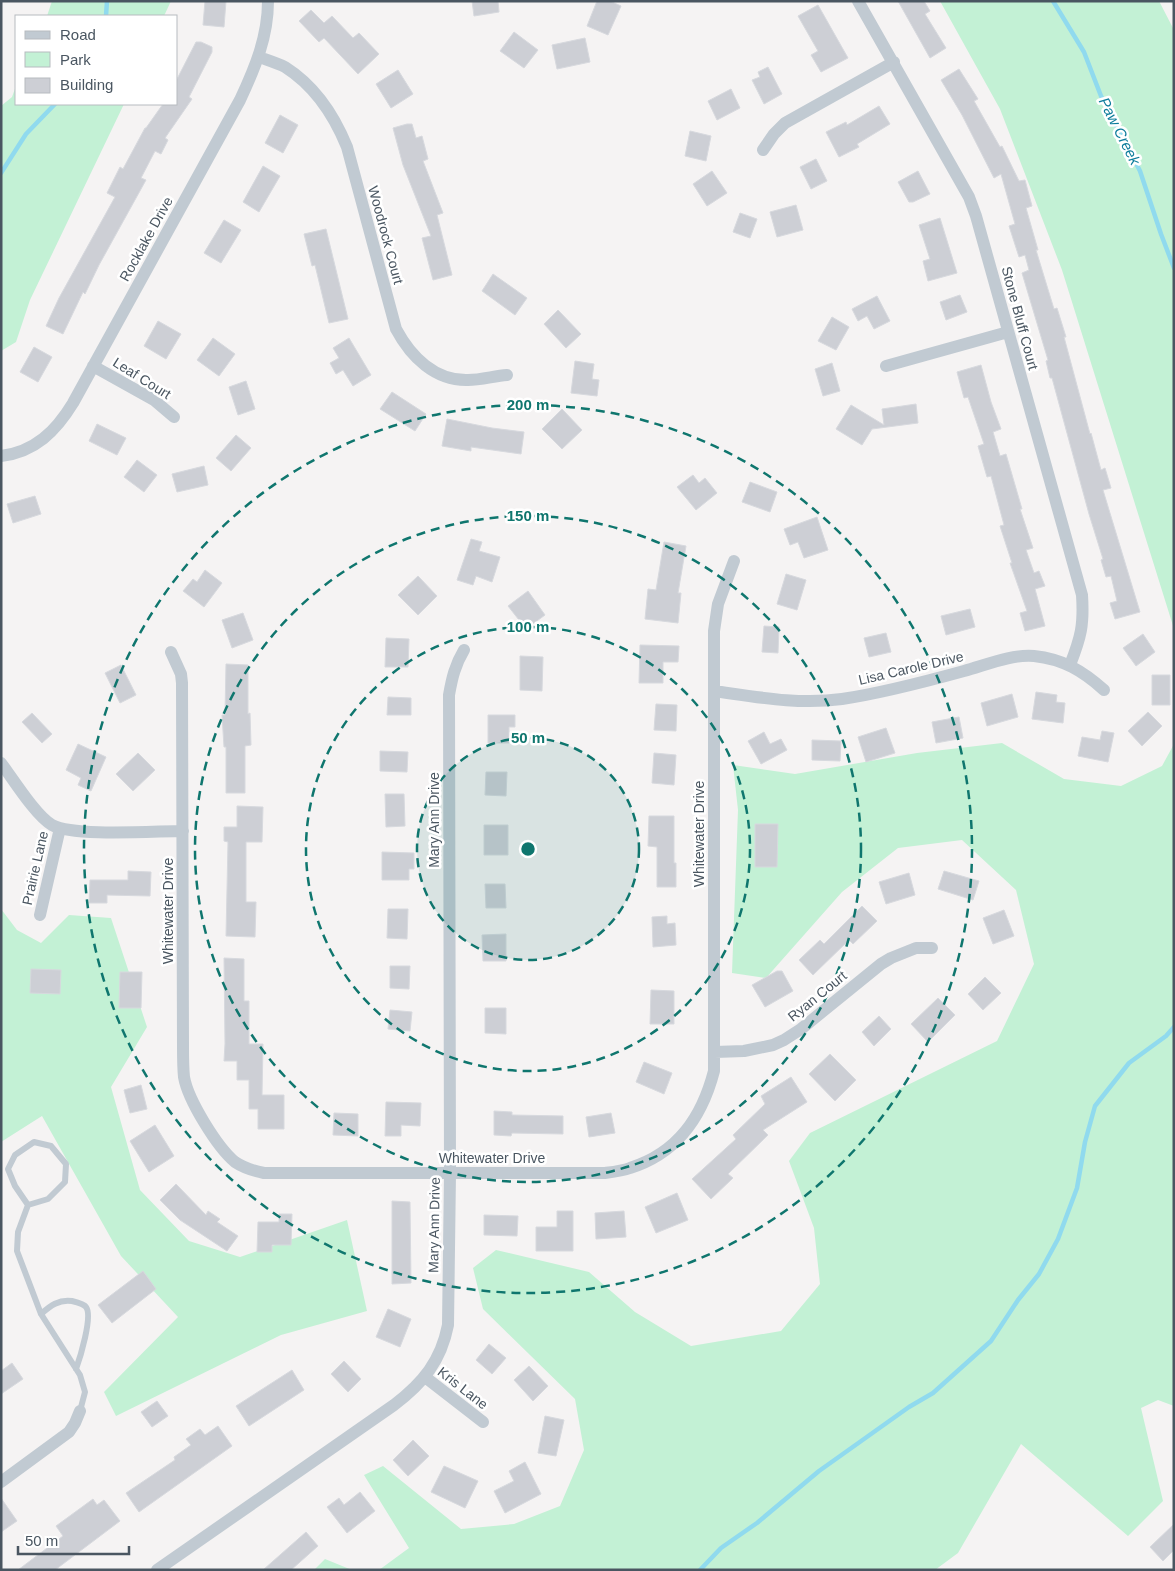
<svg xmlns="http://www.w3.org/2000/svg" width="1175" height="1571" viewBox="0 0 1175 1571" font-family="Arial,sans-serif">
	<rect width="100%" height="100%" fill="#f5f3f3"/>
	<path fill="#c3f1d5" d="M52,1H171L164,16H47Z
		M940,1H1159L1174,30V629L1062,270L1000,109Z
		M16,86V104H124L30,300L16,342L1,351V106L12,97Z
		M1002,743L1064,779L1121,786L1162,766L1174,744V1406L1158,1400L1141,1408L1163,1501L1128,1536L1021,1444L958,1553L935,1570H379L409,1548L364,1475L383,1466L461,1529L514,1524L560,1506L584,1450L575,1399L483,1309L473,1268L496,1250L589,1272L635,1312L691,1346L781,1331L820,1284L814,1228L789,1161L810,1133L997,1041L1034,964L1016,890L962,840L898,848L842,892L766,978L732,973L738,810L733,765L795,774L917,753Z
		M1,909L17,930L41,943L69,915L111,918L147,1027L111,1087L140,1190L189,1241L240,1257L347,1220L367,1311L281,1335L116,1416L104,1392L178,1317L121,1256L42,1116L1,1142Z
		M325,1559L352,1570H314Z"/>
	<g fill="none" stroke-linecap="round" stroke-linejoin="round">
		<path stroke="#90daee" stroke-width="4.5" d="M1053,1L1084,52L1101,96L1140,171L1161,234L1174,268
			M106,16L107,1
			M1,173L26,134L55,104
			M700,1570L721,1548L757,1523L819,1471L909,1407L933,1393L991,1341L1018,1300L1039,1274L1058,1239L1077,1188L1085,1142L1095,1106L1129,1063L1166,1036L1174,1027"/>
	</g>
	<path fill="#cdcfd5" stroke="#d7d9de" d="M205,1H226L224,27L203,25Z
		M472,1H498L499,12L474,16Z
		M597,1H610L621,6L608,35L587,26Z
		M898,1H924L930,11L925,14L946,48L930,58Z
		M818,5L848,58L821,72L811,55L818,51L798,16Z
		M311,10L324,23L332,16L353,38L359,33L379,54L358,74L324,38L319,42L299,21Z
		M514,32L538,50L524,68L500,51Z
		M585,38L590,62L557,69L552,45Z
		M196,42H201L212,47V52L189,97L192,99L165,138L168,140L161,154L155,151L141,178L146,180L99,265L85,294L83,292L63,334L46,326L59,298L115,197L107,193L120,167L123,169L145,128H146L163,104H176V81Z
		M768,67L782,94L764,104L752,80L760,77L758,72Z
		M959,69L978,99L974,101L1000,147L1002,146L1019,181L1025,180L1032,206L1026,208L1038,250H1036L1054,309L1057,308L1066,337H1064L1090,434L1091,433L1101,470L1105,468L1111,488L1103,490L1140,612L1115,619L1110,603L1117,601L1111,576L1106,577L1101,560L1103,559L1089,514L1052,378H1050L1046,361L1048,360L1022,273L1029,270L1025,255L1019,257L1009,226L1015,224L1001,174L994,178L962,115L941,80Z
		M398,70L413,94L391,108L376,84Z
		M731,89L740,108L717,120L708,101Z
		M879,106L890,124L857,144L859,147L839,157L826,132L846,122L847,125Z
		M280,115L298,125L283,153L265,143Z
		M407,124H412L416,138L422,136L428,159L423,161L443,213L437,215L452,275L433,280L422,238L431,236L403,165L393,128Z
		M690,131L711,136L706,161L685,156Z
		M816,159L827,181L811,189L800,167Z
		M263,166L280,176L259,212L243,202Z
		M712,171L727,193L707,206L693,184Z
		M918,171L930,194L913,202H909L898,182Z
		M796,205L803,230L777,237L770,212Z
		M740,213L757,219L750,238L733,232Z
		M940,218L957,273L928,281L923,261L930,259L919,225Z
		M224,220L241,230L221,263L204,253Z
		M326,229L348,319L329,323L315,265L312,266L304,234Z
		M493,274L527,298L515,315L482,291Z
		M960,295L967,312L946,320L940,302Z
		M877,296L890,321L874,329L867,316L858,321L852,309Z
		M558,310L581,334L566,348L544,324Z
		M832,317L849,327L836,350L818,341Z
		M158,321L181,334L166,359L144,346Z
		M213,338L235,354L219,376L197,360Z
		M349,338L371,375L353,386L343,370L336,374L330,363L339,358L333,348Z
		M34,347L52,357L38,382L20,372Z
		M575,361L594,364L592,379L599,380L597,396L571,393Z
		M832,363L840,391L823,396L815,369Z
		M981,365L991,402L1001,429L993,432L1000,456L1006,454L1022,509H1020L1033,548L1026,550L1034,573L1039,571L1045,586L1035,589L1045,626L1025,631L1020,613L1027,611L1010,563H1012L1000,526L1004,525L991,476L987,477L978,446L984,444L968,397L964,398L957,372Z
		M246,381L255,409L238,415L229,387Z
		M392,392L426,414L415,431L380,409Z
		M916,404L918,423L872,429L862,445L836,429L851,405L884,425L882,409Z
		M562,409L582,430L562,449L542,429Z
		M447,419L492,428L524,432L521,454L471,447V451L442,446Z
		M97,424L126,438L117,455L89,441Z
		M236,435L251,448L231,471L216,458Z
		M137,460L157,475L144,492L124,477Z
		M204,466L208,485L177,492L172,474Z
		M693,475L699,483L705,478L717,493L696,510L677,487Z
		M750,482L777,492L770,512L742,502Z
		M35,496L41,514L13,523L7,504Z
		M817,517L828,550L804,558L798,542L790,545L784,529Z
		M471,539L482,542L479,551L500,557L492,582L476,576L473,585L457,580Z
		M664,542L686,546L678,593H681L678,623L645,619L648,589L656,590Z
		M205,570L222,583L204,607L183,591L193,579L197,582Z
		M786,574L806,580L797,610L777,604Z
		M418,576L437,596L418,615L398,595Z
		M528,591L545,615L526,629L508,606Z
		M970,609L975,627L946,635L941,616Z
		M243,613L253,640L232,648L222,620Z
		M764,626L779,627L778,653L762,652Z
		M886,633L891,652L869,657L864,638Z
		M1143,634L1155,652L1136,666L1123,648Z
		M386,638L409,639L408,667H385Z
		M640,645L679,646L678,662H663V683H639Z
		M520,656L543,657L542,691L520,690Z
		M226,664L248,665V714L250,713L251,745L245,746V793H226V747H224L222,715H225Z
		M121,665L136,695L120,703L105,673Z
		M1152,675H1170V705H1152Z
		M1036,692L1057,695L1056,702L1065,703L1063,723L1032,719Z
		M1012,694L1018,717L987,726L981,703Z
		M388,697L411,698V715H387Z
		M656,704L677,705L676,731L654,730Z
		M1148,712L1162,726L1142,746L1128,731Z
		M32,713L52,734L42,743L22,722Z
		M488,715H515V727H509V743H488Z
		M959,717L963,738L936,743L932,722Z
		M886,728L895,753L866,762L858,737Z
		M1102,731L1114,733L1108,762L1078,756L1082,737L1100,740Z
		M764,732L770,744L781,739L787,750L761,764L748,741Z
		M812,740L841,741L840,761L812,760Z
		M78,744L106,757L91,791L78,785L81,778L66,770Z
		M380,751L408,752L407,772L380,771Z
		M138,753L155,770L133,791L116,774Z
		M654,753L676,755L674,785L652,783Z
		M486,772H507L506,796L485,795Z
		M385,794H404L405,826L386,827Z
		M237,806L263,807L262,842H246V902H256L255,937L226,936L228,842L224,841V827H237Z
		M649,816H674V863H676V887H657V847L648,846Z
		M755,824H778L777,867H755Z
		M484,825H508V855H484Z
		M382,852L414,853V869H409V880H382Z
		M128,871L151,872L150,896L107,895V903H89L90,880H128Z
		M944,871L979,881L973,900L938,889Z
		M909,873L915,895L886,904L879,882Z
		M485,884H505L506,908H486Z
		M862,906L877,921L853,944L849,940L813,975L799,960L820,940L824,944Z
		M388,909H408L407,939L387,938Z
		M1004,910L1014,936L993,944L983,918Z
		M667,916V924L675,923L676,945L653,947L652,917Z
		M506,934V961H483L482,935Z
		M224,958L244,959V1001H249V1044H263L262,1095H284V1129H258V1109H249V1080H237V1061H224L225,1044Z
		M390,966H410L409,989L390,988Z
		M31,969L61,970L60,994L30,993Z
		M777,971H782L793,991L765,1007L752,985Z
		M120,972H142L141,1008H119Z
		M985,977L1001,993L983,1010L968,994Z
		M651,990L674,991V1024H650Z
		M938,998L955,1015L928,1042L911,1024Z
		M485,1008H506V1034L485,1033Z
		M390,1010L412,1012L410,1031L388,1029Z
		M879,1016L891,1029L874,1046L862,1032Z
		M830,1054L856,1080L835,1101L809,1074Z
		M644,1062L672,1073L664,1094L636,1082Z
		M791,1077L807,1102L763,1130L768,1135L728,1174L733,1178L711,1199L692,1179L736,1139L733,1135L765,1104L761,1096Z
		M141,1085L147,1109L130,1113L124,1090Z
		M386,1102L421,1103L420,1126L401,1125V1136H385Z
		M494,1111L512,1112V1115L563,1116V1134L512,1133L511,1136L494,1135Z
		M334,1113L358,1114V1136L333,1135Z
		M611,1113L615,1133L589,1137L586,1117Z
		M155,1125L174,1156L149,1172L130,1141Z
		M176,1184L206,1215L208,1211L220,1219L217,1222L238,1236L227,1251L180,1220L160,1200Z
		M677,1193L688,1220L656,1233L645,1207Z
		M392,1201L410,1202L411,1283L392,1284Z
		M557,1211H573V1251H536V1227H557Z
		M624,1211L626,1237L596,1239L595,1213Z
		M279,1214H292L291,1245H272V1252H257L258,1222H279Z
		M484,1215L518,1216L517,1236L484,1235Z
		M143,1271L156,1289L112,1323L98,1305Z
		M388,1309L411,1319L400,1347L376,1337Z
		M489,1344L506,1358L492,1374L476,1360Z
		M344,1361L361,1379L348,1392L331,1374Z
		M12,1363L23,1379L1,1394V1371Z
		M529,1366L548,1386L533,1401L514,1380Z
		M292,1370L304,1390L249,1426L236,1406Z
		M157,1401L168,1416L152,1427L141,1412Z
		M545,1416L564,1420L556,1456L538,1453Z
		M218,1426L232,1446L139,1512L126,1493L175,1460L174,1457L191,1445L186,1439L200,1429L205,1435Z
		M413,1440L429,1456L408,1476L393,1460Z
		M525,1462L541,1494L505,1513L494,1491L514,1481L509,1471Z
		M444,1466L478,1481L465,1508L431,1492Z
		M360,1492L375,1511L347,1533L327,1507L339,1498L344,1505Z
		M1,1498L17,1521L1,1532Z
		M93,1499L97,1505L104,1500L120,1521L55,1570H18L63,1536L56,1526Z
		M1174,1524V1550L1163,1561L1150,1547Z
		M306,1532L318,1546L291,1570H263Z"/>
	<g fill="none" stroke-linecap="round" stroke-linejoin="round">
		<path stroke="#c1cad2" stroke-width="6" d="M28,1205L15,1186L8,1169L15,1155L34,1142L51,1146L66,1164L65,1182L48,1199L28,1205L18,1232L17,1251L41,1314L80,1375L85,1392L80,1411
			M41,1314C50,1306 59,1299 72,1301C76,1302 84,1304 86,1307C93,1316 80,1358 76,1369"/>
		<path stroke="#c1cad2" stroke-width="12" d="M858,1L969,197L976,216L1082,595C1084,625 1081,637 1070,665
			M259,57C267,60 277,63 285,67C315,86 334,115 347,147L396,329C411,357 435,381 468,380C481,380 494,376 507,375
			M763,150L774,134L785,123L894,62
			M93,366L154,400L174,417
			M886,366L1008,332
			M1,456C35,452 56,431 73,403L240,100C255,68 268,37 268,1
			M171,652L181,674L182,683L183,1046C183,1056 183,1067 184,1077C188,1100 217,1147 235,1162C244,1168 254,1171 264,1173H604C612,1172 622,1171 630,1168C678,1153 702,1117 714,1071V631L718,604L734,561
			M714,691C757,697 799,705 842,699C883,693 924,682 964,671C986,665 1012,654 1034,656C1063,659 1083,671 1104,690
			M1,763C13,779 36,816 52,825C74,837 155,831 183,831
			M40,915L60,828
			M715,1052L744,1051L773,1045L784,1040L801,1029L881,964L891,958L916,948H932
			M425,1377L483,1422
			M1,1482L69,1432L75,1423L80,1411
			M157,1570L394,1405C423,1383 441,1361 448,1325L450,1173L449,695C452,678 455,665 464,650"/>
	</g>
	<circle cx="528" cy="849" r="111" fill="#0f766e" fill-opacity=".12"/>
	<g fill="none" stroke="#0f766e" stroke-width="2.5" stroke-dasharray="9 6">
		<circle cx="528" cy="849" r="111"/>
		<circle cx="528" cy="849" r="222"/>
		<circle cx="528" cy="849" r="333"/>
		<circle cx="528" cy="849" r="444"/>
	</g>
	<g text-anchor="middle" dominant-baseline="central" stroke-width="5" stroke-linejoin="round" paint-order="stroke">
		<g font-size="14" fill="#4a5661" stroke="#fff">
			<text transform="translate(386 235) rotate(75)">Woodrock Court</text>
			<text transform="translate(146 239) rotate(-61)">Rocklake Drive</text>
			<text transform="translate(1020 318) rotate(75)">Stone Bluff Court</text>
			<text transform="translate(142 378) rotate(32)">Leaf Court</text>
			<text transform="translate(911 668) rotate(-13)">Lisa Carole Drive</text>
			<text transform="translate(434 820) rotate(-90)">Mary Ann Drive</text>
			<text transform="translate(699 834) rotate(-90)">Whitewater Drive</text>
			<text transform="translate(35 868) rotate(-77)">Prairie Lane</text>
			<text transform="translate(168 911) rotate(-90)">Whitewater Drive</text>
			<text transform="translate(817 996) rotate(-39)">Ryan Court</text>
			<text x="492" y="1158">Whitewater Drive</text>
			<text transform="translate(434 1225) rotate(-89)">Mary Ann Drive</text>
			<text transform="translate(463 1388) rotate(38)">Kris Lane</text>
		</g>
		<g font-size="15" font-style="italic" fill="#0c7c9b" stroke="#fff">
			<text transform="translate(1120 131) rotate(63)">Paw Creek</text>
		</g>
	</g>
	<circle cx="528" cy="849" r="8" fill="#0f766e" stroke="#fff" stroke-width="2.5"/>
	<g font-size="15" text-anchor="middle" font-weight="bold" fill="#0f766e" stroke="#fff" stroke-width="5" stroke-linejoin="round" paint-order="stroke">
		<text x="528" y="410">200 m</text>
		<text x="528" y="521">150 m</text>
		<text x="528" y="632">100 m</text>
		<text x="528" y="743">50 m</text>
	</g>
	<rect width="1175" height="1571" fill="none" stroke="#4a5661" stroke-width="5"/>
	<rect x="15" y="15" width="162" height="90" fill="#ffffff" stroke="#b7bbc0"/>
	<rect x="25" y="31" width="25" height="8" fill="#c1cad2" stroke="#b7bbc0"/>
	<text x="60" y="40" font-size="15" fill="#4a5661">Road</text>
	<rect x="25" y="52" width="25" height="15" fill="#c3f1d5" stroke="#b7bbc0"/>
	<text x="60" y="65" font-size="15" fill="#4a5661">Park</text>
	<rect x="25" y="78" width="25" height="15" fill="#cdcfd5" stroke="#b7bbc0"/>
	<text x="60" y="90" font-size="15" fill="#4a5661">Building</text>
	<path d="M18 1546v8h111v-8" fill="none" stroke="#4a5661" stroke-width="2.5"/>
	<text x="25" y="1546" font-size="15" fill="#4a5661" stroke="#ffffff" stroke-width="4" paint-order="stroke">50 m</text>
</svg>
